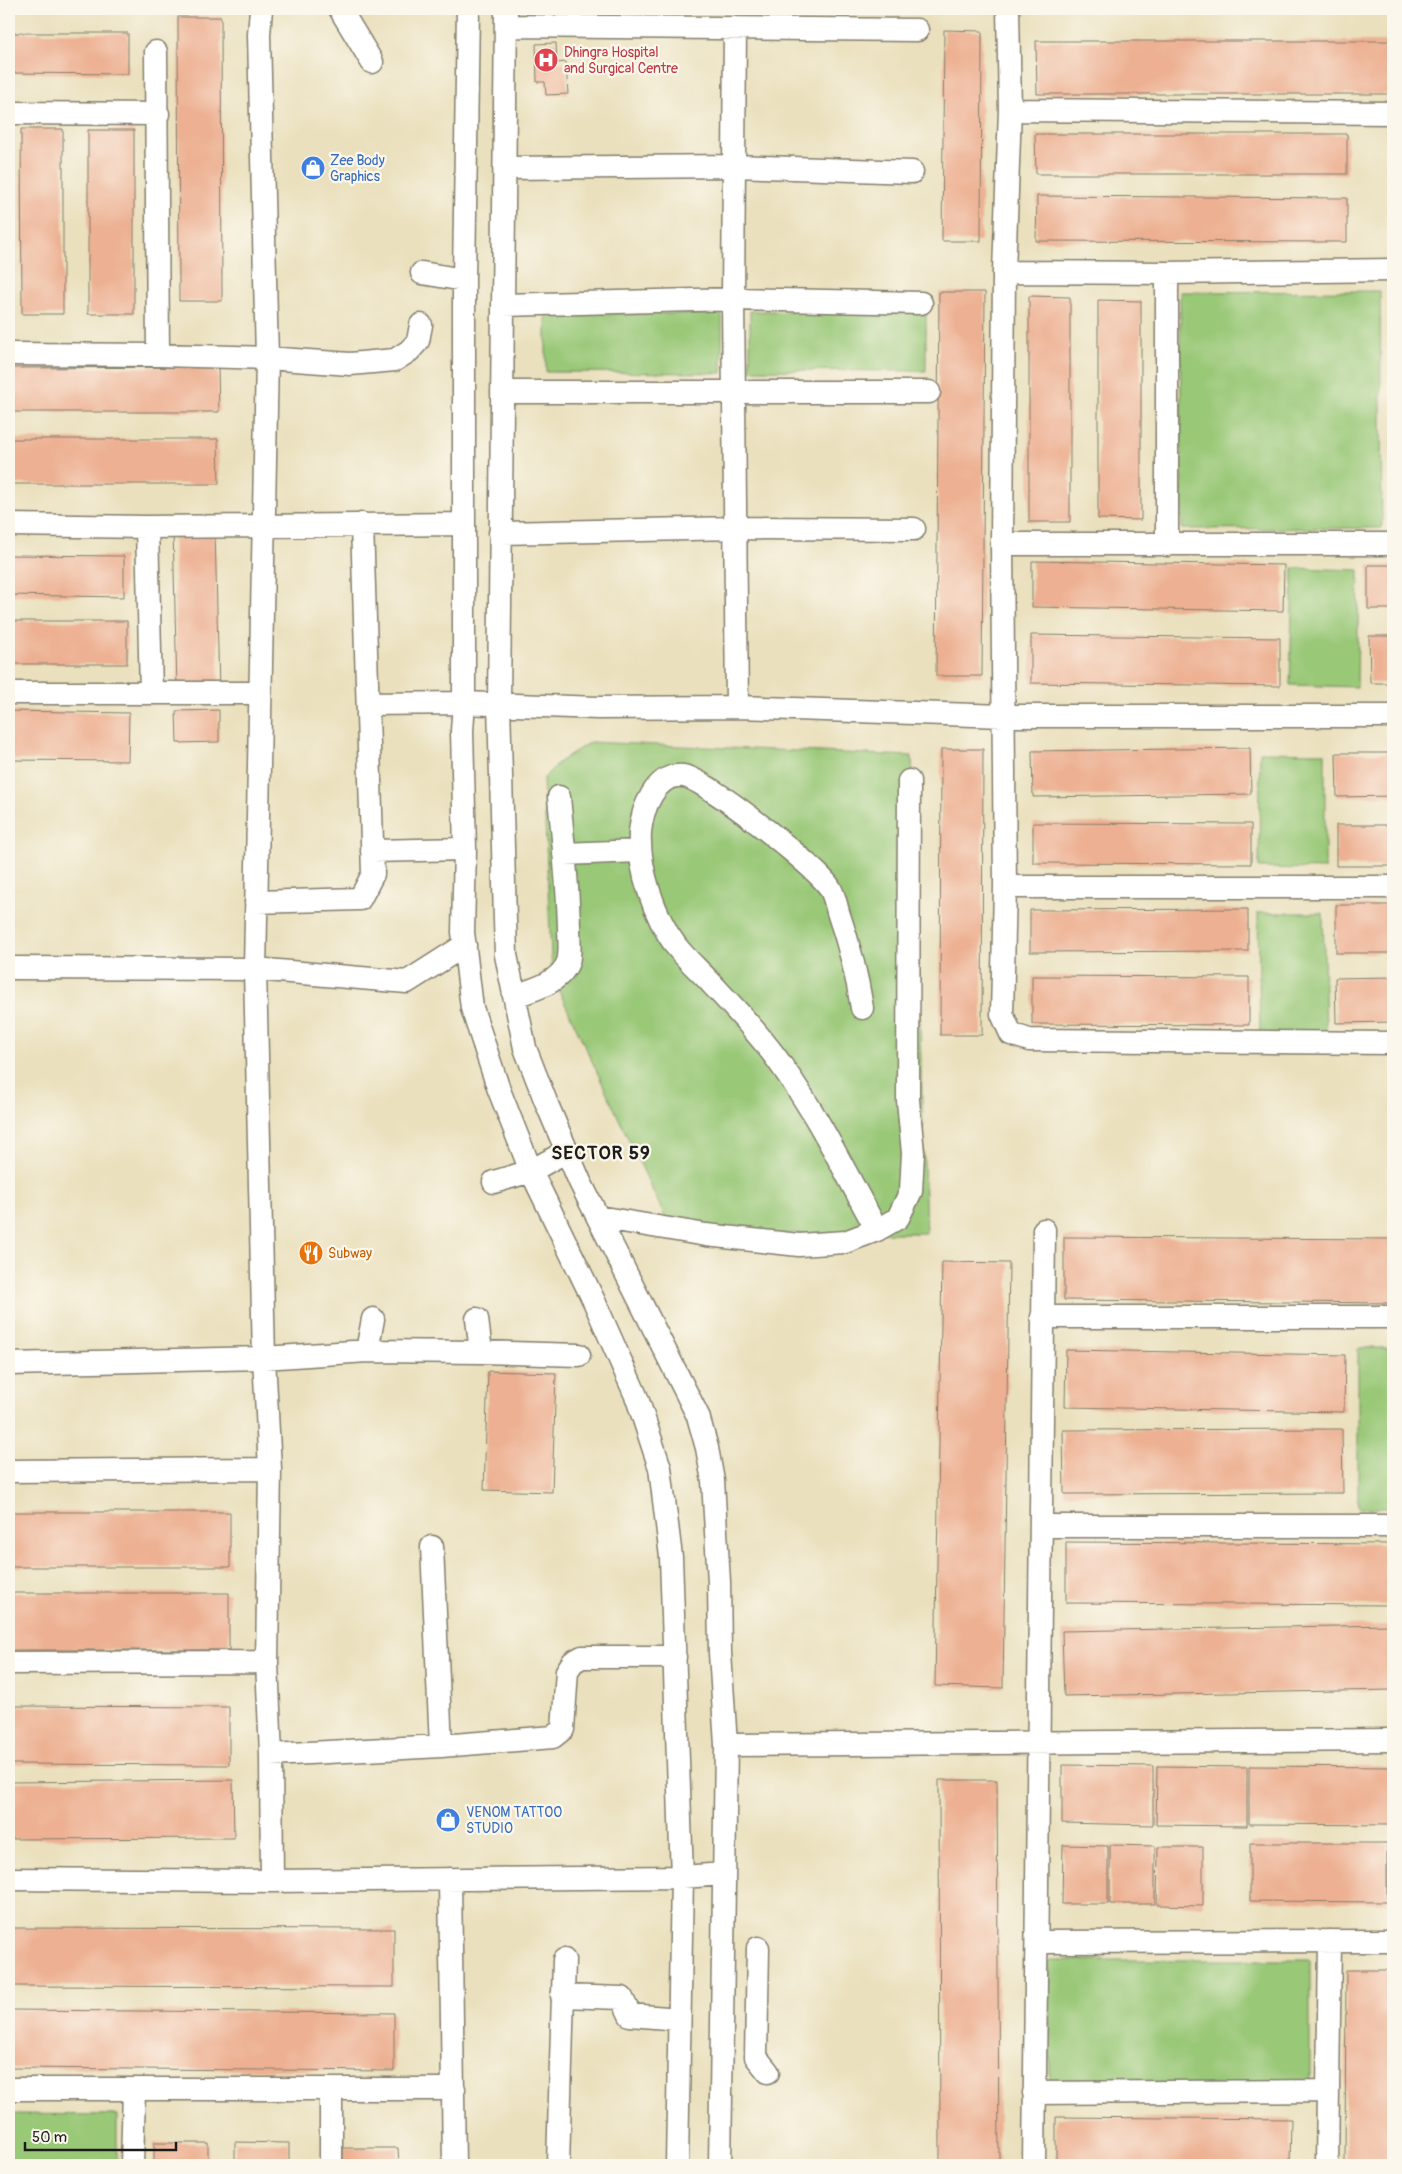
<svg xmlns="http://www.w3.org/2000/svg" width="1402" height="2174" viewBox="0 0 1402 2174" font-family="Pangolin,sans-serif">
	<rect width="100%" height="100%" fill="#fbf7ec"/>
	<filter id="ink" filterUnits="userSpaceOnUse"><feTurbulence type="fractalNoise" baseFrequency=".02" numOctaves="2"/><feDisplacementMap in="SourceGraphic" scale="10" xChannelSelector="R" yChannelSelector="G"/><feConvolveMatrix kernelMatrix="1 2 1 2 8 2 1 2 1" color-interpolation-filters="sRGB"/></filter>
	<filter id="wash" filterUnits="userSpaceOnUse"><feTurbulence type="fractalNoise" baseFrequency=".0096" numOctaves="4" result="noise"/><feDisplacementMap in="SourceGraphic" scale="20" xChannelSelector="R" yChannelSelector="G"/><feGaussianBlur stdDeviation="1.12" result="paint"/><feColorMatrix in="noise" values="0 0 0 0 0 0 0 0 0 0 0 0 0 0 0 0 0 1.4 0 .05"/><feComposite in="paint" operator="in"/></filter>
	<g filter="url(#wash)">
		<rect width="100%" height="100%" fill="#eae0bd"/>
		<path fill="#99c877" stroke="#5a724a" d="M1380,291L1382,528L1182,529L1180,292Z
			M750,311L926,313V371L750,370Z
			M546,313L722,314V373L546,372Z
			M1293,568L1359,570L1357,687L1290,685Z
			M590,742L912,756L926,1233L673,1234L552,976L543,779L559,762Z
			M1260,752L1325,753V869L1259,868Z
			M1258,913H1323L1326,1033L1260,1034Z
			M1358,1348H1393V1508H1358Z
			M1049,1960H1310V2085H1050Z
			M9,2114L117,2115V2165H9Z"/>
		<g id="blocks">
			<path fill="#edb092" d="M178,17H221L222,301H179Z
				M944,30L982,31L981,241H942Z
				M9,33H128V74L9,73Z
				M1036,41H1393V94H1037Z
				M556,43L557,63L566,62L568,94L546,95L545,82H537L536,44Z
				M21,129H63V314H22Z
				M88,130H134V314H88Z
				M1035,134H1347V174H1036Z
				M1037,196L1347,198V242L1036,241Z
				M939,292H985L982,676H936Z
				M1029,296L1070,297V522H1029Z
				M1098,300L1141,301V520L1098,519Z
				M218,367L219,412H9V368Z
				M9,439H218L219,484H9Z
				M173,531H215L219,689H177Z
				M9,555L124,556V597L9,595Z
				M1032,561L1284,565L1283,611L1032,607Z
				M1368,565H1393V609H1368Z
				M9,621H127V664H9Z
				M1031,635L1280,638V686L1031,683Z
				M1369,636H1393V683H1370Z
				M219,710V742L177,743L176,711Z
				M9,711L129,713L128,761L9,760Z
				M1250,748L1251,794L1033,797L1032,751Z
				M941,749H983L982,1035H940Z
				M1336,753H1393V796L1337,797Z
				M1033,823L1251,824V864L1033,863Z
				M1336,825H1393V866H1336Z
				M1336,905H1393V953H1336Z
				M1248,909V951L1030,952V910Z
				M1032,976L1249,977V1025L1032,1024Z
				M1393,977V1022L1336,1023L1335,978Z
				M1064,1237L1393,1239V1303L1064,1300Z
				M942,1262L1009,1263L1003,1688L935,1686Z
				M1066,1350L1345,1355L1344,1412L1065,1407Z
				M488,1371L556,1373L552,1492L484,1490Z
				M1342,1429L1343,1493L1064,1494L1063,1430Z
				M9,1512H230V1567H9Z
				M1066,1542L1393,1544V1605L1066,1603Z
				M9,1593H229V1650H9Z
				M1393,1625V1690L1064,1696L1062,1631Z
				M9,1706L229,1707V1765L9,1764Z
				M1062,1765L1153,1766V1825L1062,1823Z
				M1157,1766L1247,1767V1826L1156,1825Z
				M1249,1766L1393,1767V1825L1249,1824Z
				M233,1780L234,1838L9,1839V1782Z
				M939,1780H997L999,2165H940Z
				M1250,1843H1387V1902L1250,1901Z
				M1389,1843H1393V1902H1388Z
				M1063,1845L1108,1846V1904H1062Z
				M1110,1845L1155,1846V1904H1110Z
				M1158,1847H1203V1906L1157,1905Z
				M9,1928L394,1929V1987L9,1986Z
				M1346,1970H1393V2165H1345Z
				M9,2010L394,2013V2071L9,2068Z
				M1056,2117L1291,2119L1290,2165H1056Z
				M235,2142L289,2143V2165H235Z
				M154,2143H208V2165H154Z
				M343,2148H398L399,2165H343Z"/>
		</g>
	</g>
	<g filter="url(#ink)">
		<use href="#blocks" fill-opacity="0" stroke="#837e6c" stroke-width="1"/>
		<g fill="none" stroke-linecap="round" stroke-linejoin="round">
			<defs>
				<path id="minor" d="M261,9L259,35L267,358L255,969L264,1358L270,1469L267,1662L271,1755L272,1881
					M340,9L372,62
					M468,9L464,280V703L462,731L465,849L463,932L472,1008L499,1090L531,1171L594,1301L637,1398L660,1468L671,1557L682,1877L677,2165
					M506,9L499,704L506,955L525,1048L546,1102L580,1182L698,1416L707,1448L713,1481L719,1582L720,1653L726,1745L720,2165
					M1008,9L1010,110L1004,272L1002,544L1005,887L1002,1014L1011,1034L1029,1040L1393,1043
					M506,26L917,30
					M735,28L733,299L737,707
					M156,52L158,355
					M1010,110L1393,113
					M9,113L158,114
					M505,168L735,166L912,172
					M1004,272L1167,273L1393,270
					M422,273L464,280
					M503,305L733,299L921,303
					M9,354L158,355L267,358L350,364L395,360L409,351L418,341L421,325
					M502,392H929
					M9,525L147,527L463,524
					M147,527L151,693
					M500,533L736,528L914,529
					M1002,544H1393
					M1167,545V273
					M9,693H259
					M368,704L464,703L598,708L737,707L1004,716H1393
					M372,851L465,849
					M564,854L639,851
					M1005,887H1393
					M256,902L360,899L373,874L362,524
					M9,968L255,969L407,982L465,945
					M514,996C533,990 560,983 568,962C571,951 569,938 569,927C568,884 563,840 559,797
					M862,1008C857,975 849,944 838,912C836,904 834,895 830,888C817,867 705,778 683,776C655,773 642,810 640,832C638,868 654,916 676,946C686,959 700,971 711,983C737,1011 763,1038 784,1069C820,1119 847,1176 877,1230
					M494,1182L531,1171L567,1151
					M598,1217L706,1235L799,1245L845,1242L877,1230L898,1218L911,1191L913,1153L908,1100L909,781
					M1042,1317H1393
					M367,1351L373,1319
					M481,1352L579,1355
					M9,1364L264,1358L367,1351L481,1352L477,1319
					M9,1471L270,1469
					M1041,1526H1393
					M432,1547L441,1746
					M9,1663L267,1662
					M726,1745L1393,1740
					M271,1755L441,1746L553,1737L563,1729L567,1671L573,1662L582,1657H675
					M9,1879L272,1881L682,1877L724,1874
					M450,1879L454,2165
					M1038,1942L1393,1941
					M758,1948L756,2057L768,2072
					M562,1996L622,1998L630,2015L679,2019
					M9,2089H454
					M331,2089V2165
					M1034,2093L1327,2091
					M132,2165L134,2090
					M558,2165L564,1960
					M1034,2165L1044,1230
					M1327,2165L1330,1941"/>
			</defs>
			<use href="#minor" stroke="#837e6c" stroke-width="25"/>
			<use href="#minor" stroke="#fff" stroke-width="22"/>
		</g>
	</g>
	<defs>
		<symbol id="hospital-disc" viewBox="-11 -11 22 22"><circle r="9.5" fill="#e0444e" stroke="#fbf7ec"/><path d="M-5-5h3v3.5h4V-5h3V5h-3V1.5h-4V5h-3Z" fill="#fff"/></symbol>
		<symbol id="shop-disc" viewBox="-11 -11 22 22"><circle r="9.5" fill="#3f7fe0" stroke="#fbf7ec"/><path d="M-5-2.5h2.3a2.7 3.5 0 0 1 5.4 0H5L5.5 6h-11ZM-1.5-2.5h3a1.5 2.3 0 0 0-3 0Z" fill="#fff"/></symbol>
		<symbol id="restaurant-disc" viewBox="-11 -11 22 22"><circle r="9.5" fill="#e8710a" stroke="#fbf7ec"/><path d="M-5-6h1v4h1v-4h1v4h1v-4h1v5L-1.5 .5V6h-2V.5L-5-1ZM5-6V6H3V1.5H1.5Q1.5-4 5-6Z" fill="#fff"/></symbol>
	</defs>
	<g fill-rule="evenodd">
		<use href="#hospital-disc" x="532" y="46" width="28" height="28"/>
		<use href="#shop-disc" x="299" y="154" width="28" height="28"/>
		<use href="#restaurant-disc" x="297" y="1239" width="28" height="28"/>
		<use href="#shop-disc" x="434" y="1806" width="28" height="28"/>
	</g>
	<g text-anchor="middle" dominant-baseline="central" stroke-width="4.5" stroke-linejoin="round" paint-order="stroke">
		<g font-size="14" fill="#be3a42" stroke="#fbf7ec" text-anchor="start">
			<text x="564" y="52">Dhingra Hospital<tspan x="564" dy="16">and Surgical Centre</tspan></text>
		</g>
		<g font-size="14" fill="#366cbe" stroke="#fbf7ec" text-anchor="start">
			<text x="330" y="160">Zee Body<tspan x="330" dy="16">Graphics</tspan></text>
			<text x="466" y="1812">VENOM TATTOO<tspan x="466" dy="16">STUDIO</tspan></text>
		</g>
		<g font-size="14" fill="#c56008" stroke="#fbf7ec" text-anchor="start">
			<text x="328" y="1253">Subway</text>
		</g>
		<g font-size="19" font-weight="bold" letter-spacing="1" fill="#1c1c1c" stroke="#fbf7ec">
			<text x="601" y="1153">SECTOR 59</text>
		</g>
	</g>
	<rect width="1402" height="2174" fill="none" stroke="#fbf7ec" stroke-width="30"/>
	<path d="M25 2142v8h151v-8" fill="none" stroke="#1c1c1c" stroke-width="2.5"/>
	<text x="32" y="2142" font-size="15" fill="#1c1c1c" stroke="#fbf7ec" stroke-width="4" paint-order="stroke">50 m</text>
</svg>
